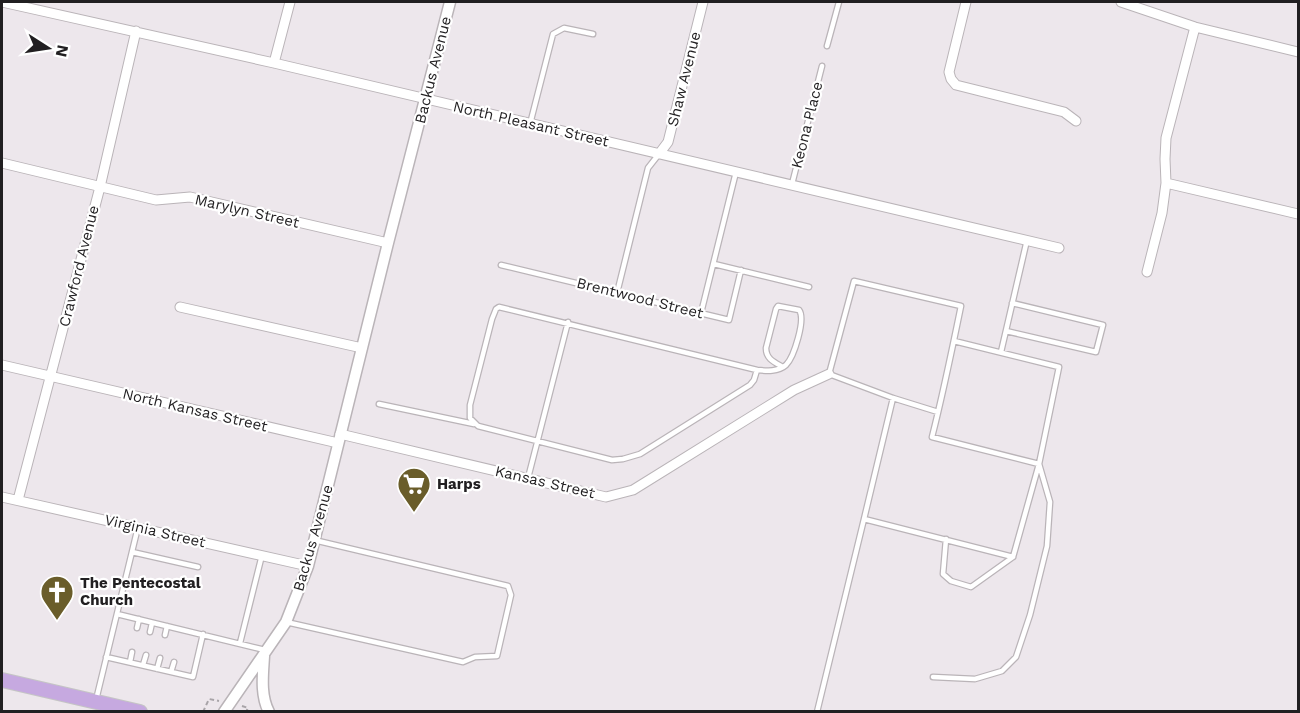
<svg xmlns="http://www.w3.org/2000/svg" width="1300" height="713" viewBox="0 0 1300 713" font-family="'Work Sans',sans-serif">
	<rect width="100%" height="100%" fill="#ede7ec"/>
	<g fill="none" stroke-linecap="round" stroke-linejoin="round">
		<defs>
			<path id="service" d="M827,46L839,2
				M530,124L553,34L564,28L593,34
				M792,184L822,66
				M714,264L809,287
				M501,265L729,320L741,270
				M617,293L648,168L659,154
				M701,313L736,172
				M1006,331L1096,352L1103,325L1012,303
				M1001,352L1027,240
				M757,370L754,380L750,385L640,454L623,459L612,460L478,426L470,418V405L492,319L496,309L499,307L757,370C767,371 778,372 786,365C794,357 806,319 799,310L778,306L776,309L766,348C766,359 774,362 783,367
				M379,404L474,424
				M528,478L568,322
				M864,519L893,398
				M946,539L943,574L951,581L971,587L1013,557
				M132,552L198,567
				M117,614L265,650
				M286,622L463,662L475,657L497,656L511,595L508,586L314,540
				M137,628L139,619
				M150,632L152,623
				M165,635L167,626
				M240,643L262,555
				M106,657L193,677L203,634
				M130,662L132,652
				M143,665L146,655
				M157,669L160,658
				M171,672L174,662
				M933,677L975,679L1002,671L1016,657L1030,615L1047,546L1050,502L1039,464L1059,367L954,341
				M96,700L138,527
				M817,712L864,519L1013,557L1039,464L932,437C943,394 952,350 961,306L854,281L829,374L893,398L938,412"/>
			<path id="minor" d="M2,2L274,63L1059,248
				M966,2L949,72L951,79L956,85L1064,112L1076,121
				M1121,2L1195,27L1298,52
				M274,63L290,2
				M659,154L668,142L703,2
				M2,163L156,200L190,197L388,243
				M1166,183L1298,214
				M1147,272L1162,213L1166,183L1165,159L1166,138L1195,27
				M180,307L362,348
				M2,365L338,443
				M340,434L606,497L633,490L794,390L829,374
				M2,497L308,566
				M18,500L100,187L136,31"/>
			<path id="tertiary" d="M264,656C263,674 260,695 269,712
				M224,712L286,622L308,566L388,243L450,2"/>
			<path id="primary" d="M2,680L140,712"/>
		</defs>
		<use href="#service" stroke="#bab4b8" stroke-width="7"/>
		<use href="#minor" stroke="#bab4b8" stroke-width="11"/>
		<use href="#tertiary" stroke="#bab4b8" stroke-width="13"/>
		<use href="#primary" stroke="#c5c5c5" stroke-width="16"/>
		<path stroke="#a8a4a8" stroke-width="2" stroke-dasharray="4.5 3" stroke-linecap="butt" d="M242,706L248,708L246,712
			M203,712L209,699L219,701"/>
		<use href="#service" stroke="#fff" stroke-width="4.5"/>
		<use href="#minor" stroke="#fff" stroke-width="9"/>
		<use href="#tertiary" stroke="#fff" stroke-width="10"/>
		<use href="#primary" stroke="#c6a9e0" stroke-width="14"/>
	</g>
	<defs>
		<symbol id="supermarket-pin" viewBox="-11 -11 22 30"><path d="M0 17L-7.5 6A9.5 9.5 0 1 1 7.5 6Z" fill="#6a5d2a" stroke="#fff"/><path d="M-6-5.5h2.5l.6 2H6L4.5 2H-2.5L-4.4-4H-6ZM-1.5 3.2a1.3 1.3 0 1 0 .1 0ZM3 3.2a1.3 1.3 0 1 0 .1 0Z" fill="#fff"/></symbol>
		<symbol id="church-pin" viewBox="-11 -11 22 30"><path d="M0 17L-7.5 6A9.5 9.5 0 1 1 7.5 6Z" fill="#6a5d2a" stroke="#fff"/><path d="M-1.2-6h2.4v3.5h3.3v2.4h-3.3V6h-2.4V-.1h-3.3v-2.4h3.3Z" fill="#fff"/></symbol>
	</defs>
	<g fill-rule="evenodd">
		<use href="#supermarket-pin" x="395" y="465" width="38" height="52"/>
		<use href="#church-pin" x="38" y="573" width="38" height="52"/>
	</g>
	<g text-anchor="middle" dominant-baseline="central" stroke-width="4.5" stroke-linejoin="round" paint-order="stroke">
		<g font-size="15" fill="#211f21" stroke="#fff">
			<text transform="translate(433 70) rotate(-76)">Backus Avenue</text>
			<text transform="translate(684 79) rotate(-76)">Shaw Avenue</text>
			<text transform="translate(531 124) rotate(13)">North Pleasant Street</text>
			<text transform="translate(807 125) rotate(-76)">Keona Place</text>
			<text transform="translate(247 211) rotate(13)">Marylyn Street</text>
			<text transform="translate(79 266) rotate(-76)">Crawford Avenue</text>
			<text transform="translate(640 298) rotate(14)">Brentwood Street</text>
			<text transform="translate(195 410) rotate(13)">North Kansas Street</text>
			<text transform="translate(545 482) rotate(13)">Kansas Street</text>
			<text transform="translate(155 531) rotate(13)">Virginia Street</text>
			<text transform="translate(313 538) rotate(-74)">Backus Avenue</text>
		</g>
		<g font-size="15" font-weight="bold" fill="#211f21" stroke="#fff" text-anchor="start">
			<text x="437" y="484">Harps</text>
			<text x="80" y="583">The Pentecostal<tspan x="80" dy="17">Church</tspan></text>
		</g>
	</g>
	<rect width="1300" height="713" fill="none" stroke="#211f21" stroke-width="6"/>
	<g transform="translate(48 48) rotate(102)" stroke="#ffffff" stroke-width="4.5" paint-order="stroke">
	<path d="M0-4.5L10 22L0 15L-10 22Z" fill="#211f21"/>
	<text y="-9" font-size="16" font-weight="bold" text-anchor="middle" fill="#211f21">N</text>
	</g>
</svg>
